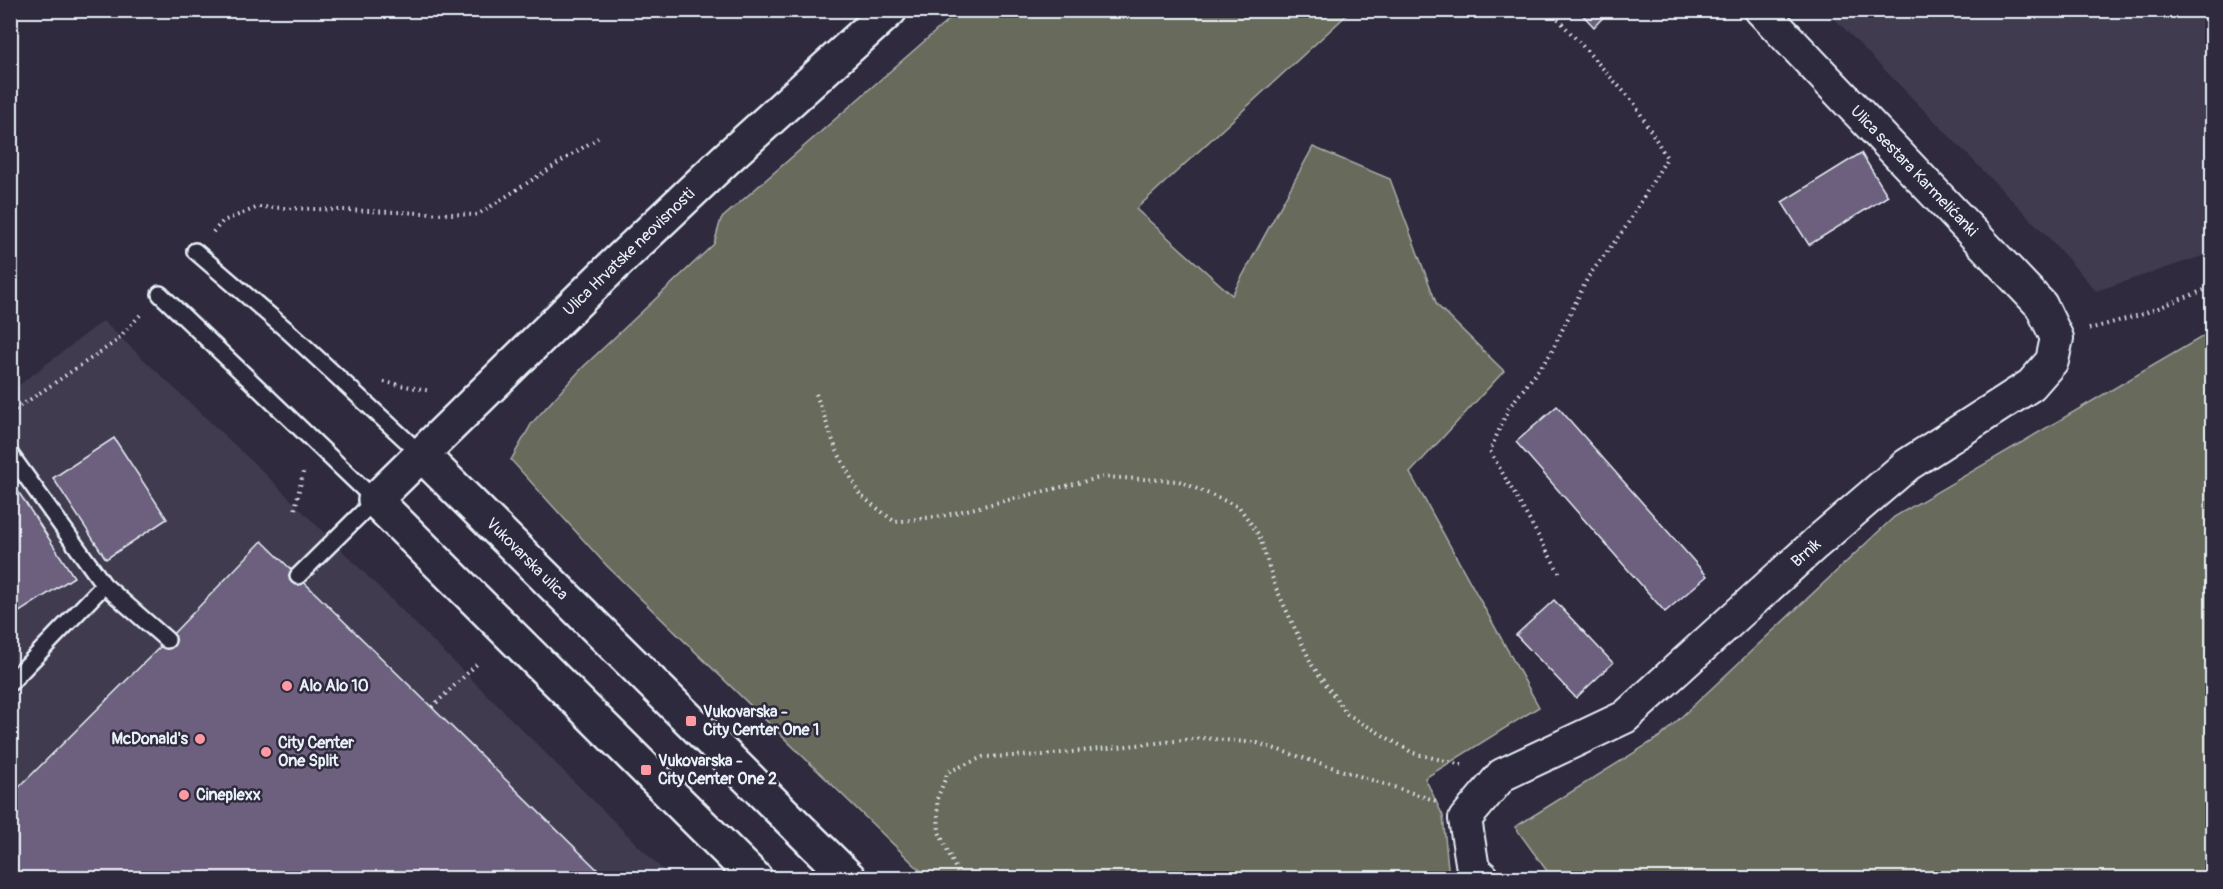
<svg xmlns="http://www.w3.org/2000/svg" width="2223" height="889" viewBox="0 0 2223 889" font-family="Pangolin,sans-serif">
	<rect width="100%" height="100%" fill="#2f2a3d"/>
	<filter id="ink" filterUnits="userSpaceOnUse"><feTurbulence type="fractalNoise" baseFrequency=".0167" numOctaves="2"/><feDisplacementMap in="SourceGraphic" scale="12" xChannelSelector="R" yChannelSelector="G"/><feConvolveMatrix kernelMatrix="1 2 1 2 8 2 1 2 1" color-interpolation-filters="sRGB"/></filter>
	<g filter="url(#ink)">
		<path fill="#413a50" d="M1827,11H2212V253L2096,291L2050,239Z
			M103,321L258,467L671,878H11V391Z"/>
		<path fill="#676b5c" stroke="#a8aeaa" stroke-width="1.5" d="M960,10L1351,11L1136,209L1232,295L1313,147L1390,179L1437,305L1504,371L1410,473L1539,707L1425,778L1443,816L1449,878H928L607,566L511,460L532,423L583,367L714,244L721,219Z
			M2212,331V878H1552L1515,827L1661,736L1894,517Z"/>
		<path fill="#6c617e" stroke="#e8f1f8" stroke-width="1.5" d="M1578,10H1610L1594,27Z
			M1861,153L1888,196L1809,245L1782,202Z
			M1557,406L1707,576L1665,612L1516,442Z
			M114,438L167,519L106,559L53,478Z
			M10,479L74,577L10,618Z
			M262,541L606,878H10V796L167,640Z
			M1554,600L1613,663L1576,698L1516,635Z"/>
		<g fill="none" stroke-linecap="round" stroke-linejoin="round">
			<defs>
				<path id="lane" d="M195,251L289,332L422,455
					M160,294L375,500L298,576
					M10,454L104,585L167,640
					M10,683L104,585"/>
				<path id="street" d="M1483,878L1473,869L1465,819L1502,775L1625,717L1815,544L1907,465L2031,385L2052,361L2057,338L2041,305L1761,10"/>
				<path id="secondary" d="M422,455L849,878
					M755,878L375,500L609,270L726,159L890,10"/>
			</defs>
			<use href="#lane" stroke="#e8f1f8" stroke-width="20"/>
			<use href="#street" stroke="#e8f1f8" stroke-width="36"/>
			<use href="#secondary" stroke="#e8f1f8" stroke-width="38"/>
			<path stroke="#e8f1f8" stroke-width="4" stroke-dasharray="1.5 4.5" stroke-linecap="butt" d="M1550,10L1634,103L1667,158L1625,228L1588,277L1550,355L1508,409L1490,451L1560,574
				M213,232L223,221L259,207L477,215L598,138
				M2089,329L2140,315L2212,287
				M384,382L431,391
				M816,394L836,449L860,495L895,522L942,516L1103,477L1179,481L1239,507L1259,535L1275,586L1312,665L1347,714L1413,753L1466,766
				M10,413L115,342L143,312
				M295,509L304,468
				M432,707L477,664
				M960,878L939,832L937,799L948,772L983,757L1043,755L1203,738L1257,743L1437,801"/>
			<use href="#lane" stroke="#2f2a3d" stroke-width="15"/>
			<use href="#street" stroke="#2f2a3d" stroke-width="32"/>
			<use href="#secondary" stroke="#2f2a3d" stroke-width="33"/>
		</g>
	</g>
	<g fill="#ff9aa2" stroke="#2f2a3d" stroke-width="2">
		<circle cx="287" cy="686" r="6"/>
		<rect x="685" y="715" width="12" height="12" rx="3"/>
		<circle cx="200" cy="739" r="6"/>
		<circle cx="266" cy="752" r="6"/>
		<rect x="640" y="764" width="12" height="12" rx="3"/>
		<circle cx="184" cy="795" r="6"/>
	</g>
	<g text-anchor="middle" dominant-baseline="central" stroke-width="5" stroke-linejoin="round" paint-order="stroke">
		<g font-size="16" fill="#e8f1f8" stroke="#2f2a3d">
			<text transform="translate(1914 171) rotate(46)">Ulica sestara Karmelićanki</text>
			<text transform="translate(629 252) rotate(-44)">Ulica Hrvatske neovisnosti</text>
			<text transform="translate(1806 553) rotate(-42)">Brnik</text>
			<text transform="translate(527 559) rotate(45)">Vukovarska ulica</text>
		</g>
		<g font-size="16" font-weight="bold" fill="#e8f1f8" stroke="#2f2a3d" text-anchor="start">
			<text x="299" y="686">Alo Alo 10</text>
			<text x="703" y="712">Vukovarska -<tspan x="703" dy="18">City Center One 1</tspan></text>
			<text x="188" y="739" text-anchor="end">McDonald's</text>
			<text x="278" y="743">City Center<tspan x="278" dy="18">One Split</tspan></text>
			<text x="658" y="761">Vukovarska -<tspan x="658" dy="18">City Center One 2</tspan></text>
			<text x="196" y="795">Cineplexx</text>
		</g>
	</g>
	<rect width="2223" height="889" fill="none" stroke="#2f2a3d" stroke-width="36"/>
	<rect x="18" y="18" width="2187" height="853" fill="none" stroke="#e8f1f8" stroke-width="2" filter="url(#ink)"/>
</svg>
